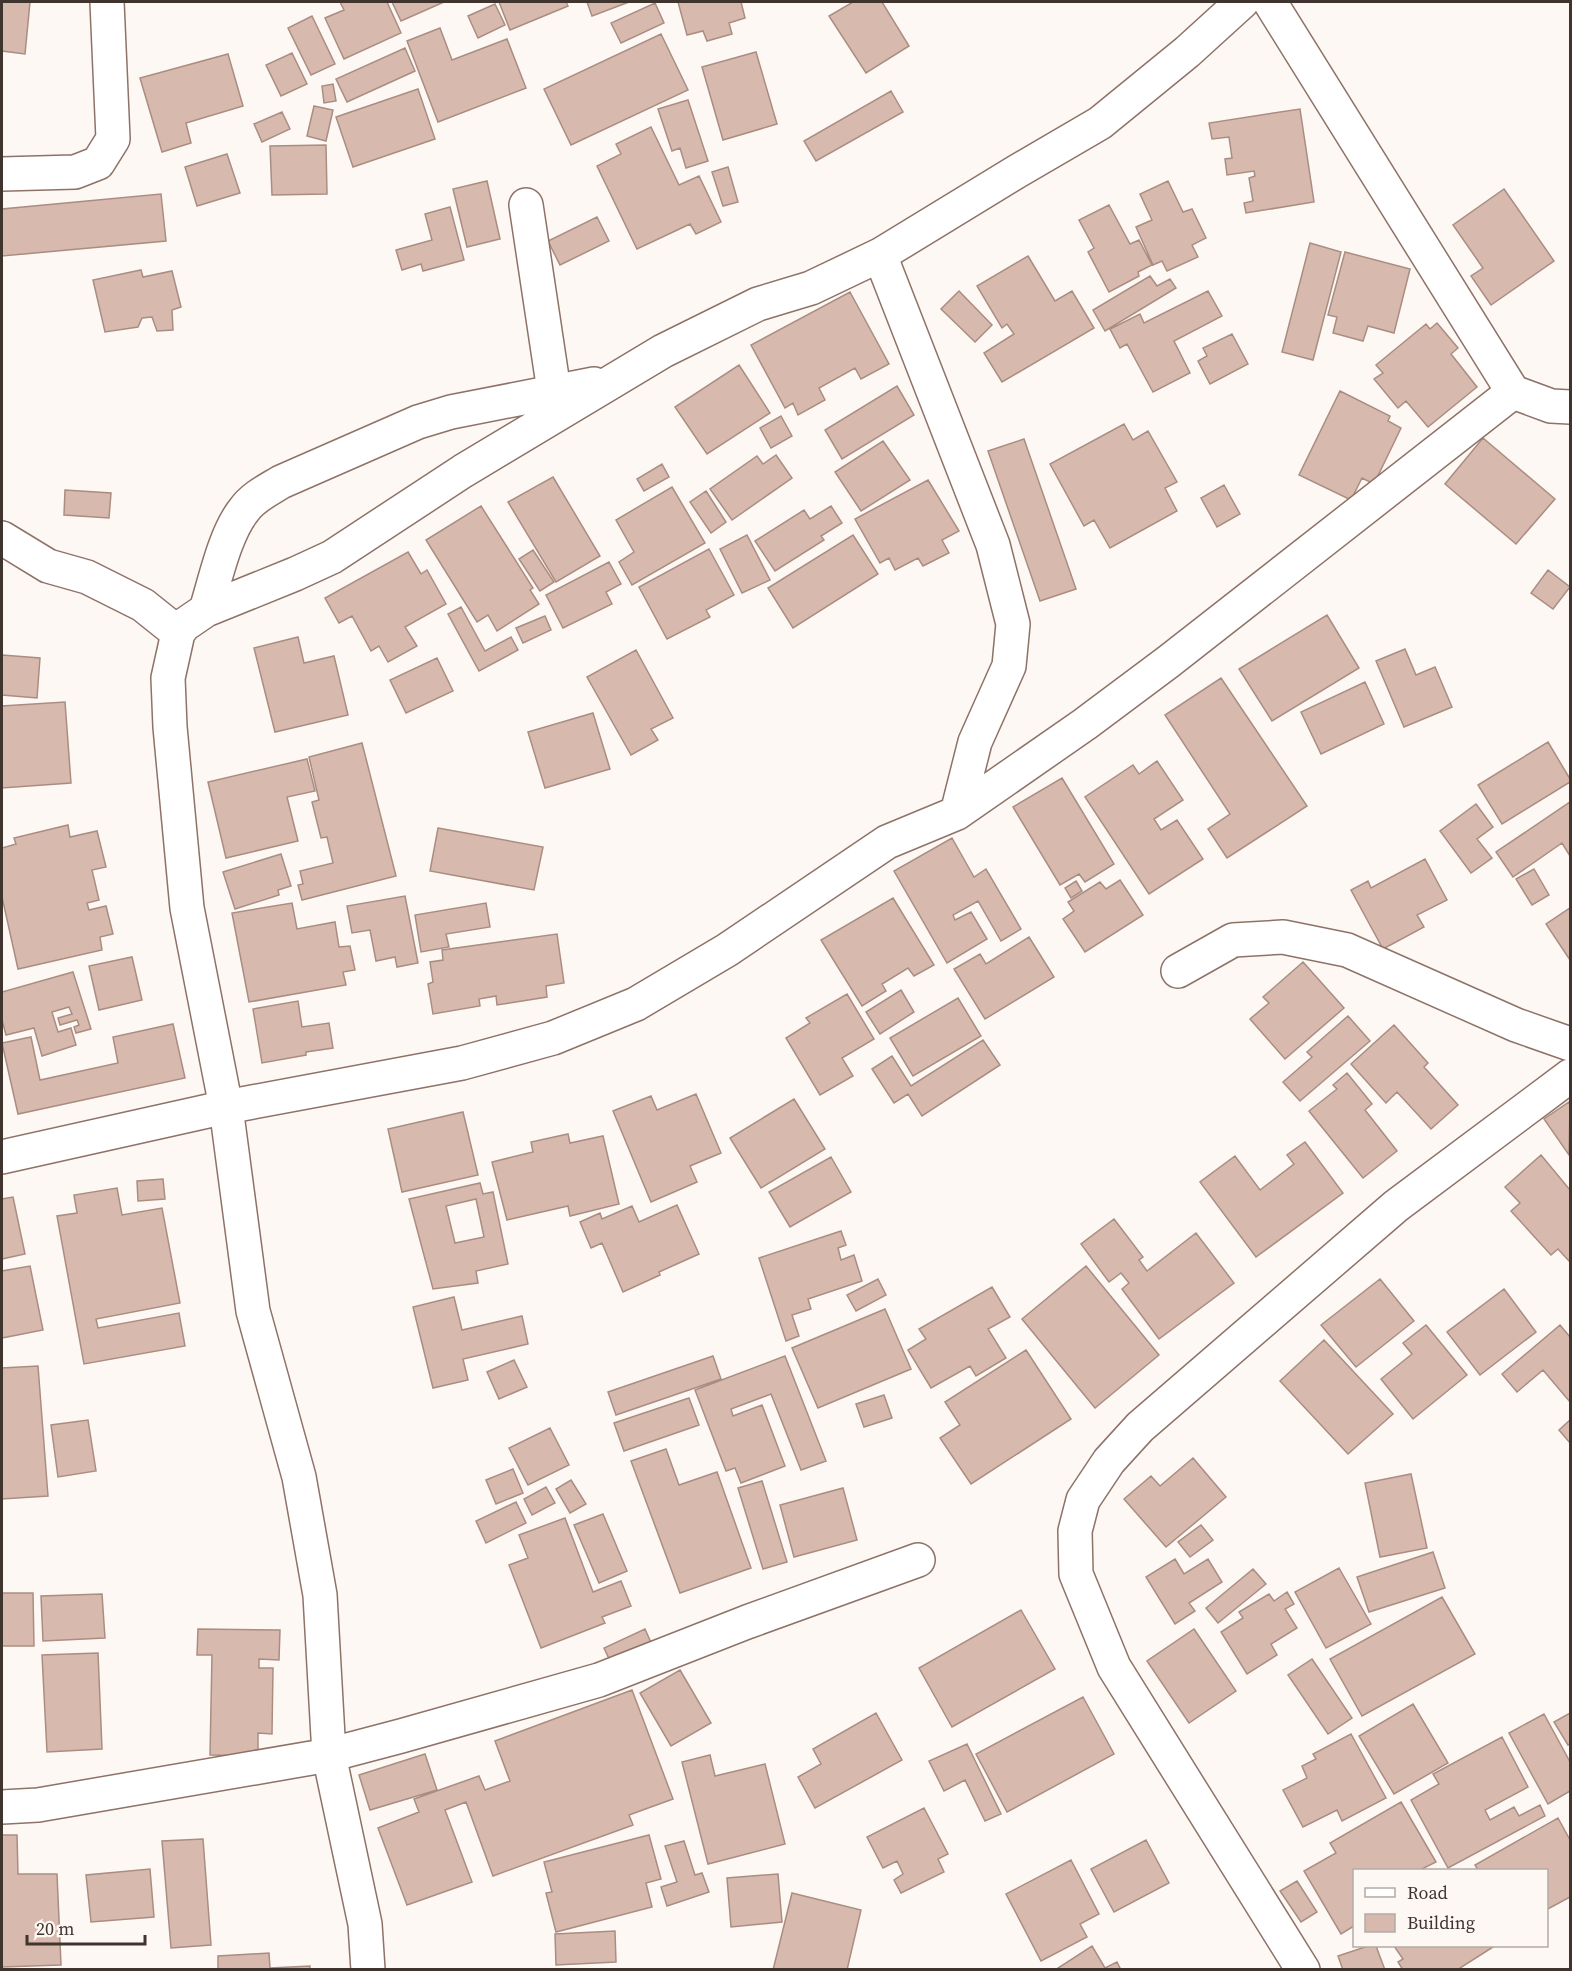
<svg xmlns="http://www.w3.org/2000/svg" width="1572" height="1971" viewBox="0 0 1572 1971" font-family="'Source Serif 4',serif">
	<rect width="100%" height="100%" fill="#fef8f5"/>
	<path fill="#d8b9ad" stroke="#aa8d81" stroke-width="1.5" fill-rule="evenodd" d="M2,2H30L25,54L2,51Z
		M340,2H387L401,33L344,59L325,18L344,10Z
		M392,2H444L401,21Z
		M499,2H566L568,6L510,30Z
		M587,2H629L592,16Z
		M678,2H741L745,18L729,23L732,34L707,41L703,31L687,35Z
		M853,2H882L909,46L866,73L829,16Z
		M655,3L664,23L621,43L611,23Z
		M495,4L505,25L478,38L468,16Z
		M312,16L335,64L311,75L288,28Z
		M440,28L452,60L507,39L526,88L438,122L407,41Z
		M661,34L688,90L571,145L544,89Z
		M405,48L415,71L347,102L336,79Z
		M756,52L777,124L723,140L702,67Z
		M292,53L307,84L281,96L266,65Z
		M228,54L243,106L186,123L191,143L162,152L140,78Z
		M333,84L336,101L324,103L322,86Z
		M418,89L435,139L353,167L336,117Z
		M891,91L903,112L816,161L804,141Z
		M688,100L708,161L686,168L680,148L672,151L658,109Z
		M314,106L333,110L326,141L307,136Z
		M1300,109L1314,202L1246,213L1244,203L1253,201L1249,178L1255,176L1254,171L1227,175L1225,159L1232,158L1229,137L1212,139L1209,123Z
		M282,112L290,129L262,142L254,124Z
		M651,127L679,185L699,176L721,222L696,234L690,224L637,249L597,166L621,154L616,144Z
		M326,145L327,194L272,195L270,146Z
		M227,154L240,193L197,206L185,167Z
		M728,167L738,202L723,206L712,172Z
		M487,181L500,239L467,247L453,189Z
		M1168,181L1183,212L1192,209L1206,238L1192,245L1198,257L1167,271L1162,261L1153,265L1136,227L1152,220L1140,194Z
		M1504,189L1554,261L1491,305L1471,276L1483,268L1453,225Z
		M161,194L166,241L2,256V209Z
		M1109,205L1130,244L1139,240L1152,265L1138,272L1139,276L1109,292L1088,252L1094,248L1079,220Z
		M450,207L464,260L423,271L421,264L402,270L396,250L432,240L425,214Z
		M597,217L609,241L560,265L548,241Z
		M1310,243L1341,252L1313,360L1282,352Z
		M1345,252L1410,269L1394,333L1368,326L1363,341L1333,333L1337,317L1328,315Z
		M1028,256L1055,301L1072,291L1094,328L1002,382L984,353L1014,334L1007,324L1002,328L977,286Z
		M141,270L143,277L172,271L181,307L172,310L173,330L157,331L152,317L142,318L138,327L105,332L93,280Z
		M1150,276L1157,286L1170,279L1176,288L1105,331L1093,310Z
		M959,291L992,325L975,342L941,309Z
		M1208,291L1222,316L1174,341L1190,373L1153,392L1127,344L1120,348L1110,329L1140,314L1144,323Z
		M850,292L889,364L861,379L855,368L819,388L825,400L798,415L793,403L785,408L751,345Z
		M1437,323L1458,348L1451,354L1477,387L1428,427L1406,401L1398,408L1374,379L1383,373L1376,365L1426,324L1430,329Z
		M1232,334L1248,364L1210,384L1198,361L1207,356L1203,348Z
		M739,365L770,413L707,454L675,407Z
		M897,386L914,415L842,459L825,430Z
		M1340,391L1390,416L1388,421L1401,428L1374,484L1362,478L1351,500L1299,475Z
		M781,416L792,436L771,448L760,428Z
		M1124,424L1133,440L1148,431L1177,482L1165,488L1177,511L1110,548L1094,520L1084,526L1050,464Z
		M1483,438L1555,499L1516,544L1445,484Z
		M1024,439L1076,589L1040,601L988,451Z
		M883,441L910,480L861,511L835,472Z
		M776,455L792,478L732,520L710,489L757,456L763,464Z
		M662,464L669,477L644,491L637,479Z
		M553,477L600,556L556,582L508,502Z
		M928,480L959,531L942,540L949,553L923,566L918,558L895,570L889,558L880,563L855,519Z
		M1224,485L1240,514L1217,527L1201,498Z
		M672,487L705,543L632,585L619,562L634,552L616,520Z
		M65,490L111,493L109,518L64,515Z
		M706,491L726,522L711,533L690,502Z
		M481,506L533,588L530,590L539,604L497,631L488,615L477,622L426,540Z
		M831,506L842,523L821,536L824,540L775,571L755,541L804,510L810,519Z
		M747,535L770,580L742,593L720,549Z
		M853,535L878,574L793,628L768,588Z
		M709,549L734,595L706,610L710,617L667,639L639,587Z
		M533,550L554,582L540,591L519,559Z
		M408,552L421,574L427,570L446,604L405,627L417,646L388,662L379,646L371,651L352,616L339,623L325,598Z
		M609,562L621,584L606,592L612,604L563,628L546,595Z
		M1548,570L1570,587L1553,609L1531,593Z
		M461,607L485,651L511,637L518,650L479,671L448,614Z
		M1327,615L1359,668L1272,721L1239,669Z
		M545,616L551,630L523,643L516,628Z
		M298,637L304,663L334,656L348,715L275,732L254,648Z
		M1405,649L1416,675L1435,667L1452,707L1404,727L1376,661Z
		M636,650L673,718L651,729L658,740L631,755L587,677Z
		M2,655L40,658L37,698L2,695Z
		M437,658L453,691L406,713L390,680Z
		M1221,678L1307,806L1227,858L1208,829L1230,814L1165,715Z
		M1365,682L1384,724L1321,754L1301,712Z
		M65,702L71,783L2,788V706Z
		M593,713L610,769L545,788L528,732Z
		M1548,742L1570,779V782L1502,824L1478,785Z
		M362,743L396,876L302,900L298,885L303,884L300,871L333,863L327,837L321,838L312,802L319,800L309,757Z
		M307,759L315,791L287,797L298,841L226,858L208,782Z
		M1157,761L1183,800L1154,819L1161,830L1177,820L1203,859L1149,894L1085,797L1133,765L1139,774Z
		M1062,778L1114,864L1085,882L1079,874L1060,885L1013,807Z
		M1570,802V856L1562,843L1513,877L1496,852Z
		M1476,804L1493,827L1477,839L1492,858L1471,873L1440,831Z
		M68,825L70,837L97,831L106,867L92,870L99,900L87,903L89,910L106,906L113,934L100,937L102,950L18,969L2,897V848L16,844L14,838Z
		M438,828L543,847L534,890L430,871Z
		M952,838L974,877L986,869L1021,929L1001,941L978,901L953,915L955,920L971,912L987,939L947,963L894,871Z
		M281,854L291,886L278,890L279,895L235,909L223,872Z
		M1425,859L1447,900L1417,915L1424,927L1383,949L1351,890L1368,881L1371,888Z
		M1534,869L1549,895L1532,905L1516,879Z
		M1120,880L1143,915L1085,952L1063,919L1074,911L1068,902L1100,882L1106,889Z
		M1076,881L1082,891L1071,898L1065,888Z
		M405,896L418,963L397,967L395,957L376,961L370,930L352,933L347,906Z
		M893,898L934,965L914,976L908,968L882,984L886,991L862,1006L821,940Z
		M292,903L297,929L335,922L339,947L350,946L355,970L343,972L346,985L249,1002L232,913Z
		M486,903L490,927L446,934L449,947L421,952L415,915Z
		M1570,908V960L1546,924Z
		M557,934L564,983L546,986L547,997L497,1005L496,996L479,999L480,1006L433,1014L428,984L433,982L430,962L443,960L442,950Z
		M1029,937L1054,977L985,1019L954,969L980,954L986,964Z
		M132,957L142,1000L99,1010L89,966Z
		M1303,962L1344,1008L1285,1059L1250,1019L1269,1003L1263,997Z
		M73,972L91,1029L76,1033L74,1027L79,1025L77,1020L60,1025L58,1018L72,1014L69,1007L52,1012L58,1032L71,1028L76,1045L42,1056L34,1028L6,1035L2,1020V992Z
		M901,990L914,1012L880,1034L866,1012Z
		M847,994L874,1039L842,1058L853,1076L820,1095L786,1038L810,1023L806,1018Z
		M958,998L981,1036L913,1076L890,1038Z
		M298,1001L302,1027L329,1023L333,1048L306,1052V1055L262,1063L253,1009Z
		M1348,1016L1370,1041L1300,1101L1283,1082L1312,1057L1307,1052Z
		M173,1024L185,1078L18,1114L2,1043L31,1037L40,1080L118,1063L113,1037Z
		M1394,1025L1428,1063L1424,1067L1458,1105L1431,1129L1397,1092L1386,1103L1351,1064Z
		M983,1040L1000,1065L922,1116L908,1094L894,1103L872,1069L892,1056L911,1086Z
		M1347,1073L1372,1104L1365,1110L1397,1151L1363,1178L1309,1111L1337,1089L1333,1085Z
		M696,1094L721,1153L690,1166L697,1182L651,1202L613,1111L651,1096L657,1110Z
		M794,1099L825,1149L761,1188L730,1138Z
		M1569,1102L1570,1105L1569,1155L1544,1119Z
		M463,1112L478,1175L402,1192L388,1129Z
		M568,1134L570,1143L603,1136L619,1204L570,1216L568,1206L507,1220L492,1162L533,1152L531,1142Z
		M1305,1142L1343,1193L1256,1257L1200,1182L1235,1156L1260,1190L1294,1164L1287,1155Z
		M1541,1155L1570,1190V1262L1558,1249L1551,1255L1511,1211L1520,1203L1505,1187Z
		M831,1157L851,1192L790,1227L769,1192Z
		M163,1179L165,1199L138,1201L137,1181Z
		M480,1183L483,1194L493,1192L508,1264L476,1271L478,1283L433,1289L409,1199ZM476,1199L484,1237L455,1243L446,1206Z
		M117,1188L122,1215L162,1208L180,1303L96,1319L98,1328L179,1313L185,1346L84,1364L57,1216L77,1213L74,1195Z
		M13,1197L25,1254L2,1259V1199Z
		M677,1205L699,1254L659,1272L660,1275L623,1292L602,1243L591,1248L580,1222L600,1213L602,1219L632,1206L639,1222Z
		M1114,1219L1143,1257L1139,1260L1147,1271L1196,1233L1234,1283L1159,1339L1122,1289L1129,1283L1121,1273L1109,1282L1081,1244Z
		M841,1231L846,1245L838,1248L841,1260L854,1255L862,1281L808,1299L811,1309L792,1315L799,1336L786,1341L759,1258Z
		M30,1266L43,1330L2,1338V1271Z
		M1086,1266L1159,1355L1095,1408L1022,1319Z
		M878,1279L886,1295L856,1311L847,1295Z
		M1380,1279L1414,1321L1356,1367L1321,1325Z
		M992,1287L1010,1317L988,1329L1006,1358L976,1376L970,1366L931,1388L908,1350L926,1339L919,1329Z
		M1504,1289L1536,1332L1480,1375L1447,1332Z
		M454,1297L462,1330L522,1316L528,1344L463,1359L468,1380L433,1388L413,1307Z
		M885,1309L911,1369L818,1408L792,1348Z
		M1426,1325L1467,1375L1413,1419L1381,1379L1412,1354L1403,1343Z
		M1560,1325L1570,1337V1402L1543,1370L1517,1392L1502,1374Z
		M1324,1340L1393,1414L1348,1454L1280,1381Z
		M1026,1350L1071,1419L971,1484L940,1438L960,1425L945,1402Z
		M713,1356L721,1379L616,1415L608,1392Z
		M785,1356L826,1461L801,1470L771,1394L731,1409L733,1416L762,1405L785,1466L741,1483L735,1468L726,1471L695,1390Z
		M514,1360L527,1387L499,1399L487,1372Z
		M38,1366L48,1496L2,1499V1368Z
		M884,1395L892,1418L864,1427L856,1404Z
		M689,1398L699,1425L624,1451L614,1423Z
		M88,1420L96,1471L58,1477L51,1425Z
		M1570,1420V1443L1559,1430Z
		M550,1428L569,1465L528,1485L509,1448Z
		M666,1449L679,1485L717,1472L751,1568L680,1593L631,1461Z
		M1193,1458L1226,1497L1166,1547L1124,1499L1151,1476L1160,1486Z
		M513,1469L523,1493L496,1504L486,1480Z
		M1411,1474L1427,1548L1380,1557L1365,1483Z
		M571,1480L586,1504L570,1513L556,1489Z
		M762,1481L787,1562L763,1569L738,1488Z
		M546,1487L555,1503L532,1515L524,1499Z
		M843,1488L857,1540L794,1557L780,1505Z
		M516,1502L526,1523L486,1543L476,1521Z
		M603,1514L627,1571L599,1583L574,1525Z
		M565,1518L593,1592L621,1581L631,1606L602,1617L605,1623L541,1648L509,1565L528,1558L519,1535Z
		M1201,1525L1213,1540L1190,1557L1178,1542Z
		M1433,1552L1445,1588L1369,1612L1357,1577Z
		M1175,1559L1184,1574L1208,1559L1222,1582L1189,1603L1195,1611L1175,1624L1146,1577Z
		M1339,1568L1371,1624L1326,1648L1295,1592Z
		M1253,1569L1266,1584L1218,1623L1206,1608Z
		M1287,1592L1294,1604L1285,1609L1297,1628L1271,1644L1277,1655L1247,1674L1221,1632L1243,1618L1239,1612L1269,1594L1274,1601Z
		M2,1593H33L34,1646H2Z
		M102,1594L105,1638L43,1641L41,1596Z
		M1442,1597L1475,1654L1362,1716L1330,1659Z
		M1021,1610L1055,1669L952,1727L919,1668Z
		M198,1629L280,1630L279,1660L259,1659V1668H273L272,1734L258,1733V1756L210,1755L212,1655H197Z
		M645,1629L653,1647L612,1665L604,1648Z
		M1194,1629L1236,1691L1189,1723L1147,1661Z
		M98,1653L102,1749L47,1752L42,1655Z
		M1312,1659L1352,1718L1328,1734L1288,1675Z
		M680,1670L711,1723L671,1746L640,1693Z
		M632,1690L673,1799L629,1815L633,1825L493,1876L466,1802L445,1810L472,1882L407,1905L378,1828L419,1812L414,1799L479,1776L485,1790L510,1781L495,1741Z
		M1083,1697L1114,1754L1007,1812L976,1754Z
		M1413,1704L1448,1763L1394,1794L1359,1736Z
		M876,1713L902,1760L815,1808L798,1777L821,1764L813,1749Z
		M1570,1713V1744L1568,1745L1554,1722Z
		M1544,1714L1570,1762V1791L1548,1804L1509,1733Z
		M1351,1734L1386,1798L1342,1821L1337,1810L1303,1827L1283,1790L1307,1778L1302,1766L1316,1759L1313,1754Z
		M1502,1737L1528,1787L1485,1810L1490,1820L1514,1807L1519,1816L1540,1805L1545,1816L1448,1868L1411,1800L1439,1784L1433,1774Z
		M967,1744L1001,1814L985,1821L965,1780L944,1791L929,1761Z
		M425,1754L437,1790L370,1810L359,1775Z
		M710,1755L715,1776L765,1764L785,1844L708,1864L682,1762Z
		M1401,1802L1436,1862L1420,1870H1354V1926L1341,1934L1304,1871L1336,1853L1330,1843Z
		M924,1808L948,1854L938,1859L944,1872L901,1893L894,1880L903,1874L897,1861L883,1868L867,1837Z
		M1558,1818L1570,1840V1897L1546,1910V1870H1478L1475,1865Z
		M2,1835H17L18,1874H57L61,1965L2,1967Z
		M649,1835L661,1879L646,1883L652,1907L556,1932L546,1893L552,1892L544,1862Z
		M203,1839L211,1945L171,1948L162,1841Z
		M1146,1840L1169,1883L1114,1912L1091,1869Z
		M684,1841L695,1875L702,1873L709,1892L667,1906L661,1887L677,1882L665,1846Z
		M1071,1860L1099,1914L1080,1924L1087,1937L1041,1961L1006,1894Z
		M150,1869L154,1917L91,1922L86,1875Z
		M778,1874L782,1922L731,1927L727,1878Z
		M1297,1881L1317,1912L1301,1922L1280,1891Z
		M792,1893L861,1910L847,1970H773Z
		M615,1931L616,1962L556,1965L555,1934Z
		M1092,1946L1105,1968L1117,1962L1121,1970H1055Z
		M1368,1946H1376L1385,1970H1343L1338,1956Z
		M1394,1946H1491L1493,1947L1457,1970H1403L1398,1962L1403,1959Z
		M269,1953L270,1968L310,1966V1970H218V1956Z"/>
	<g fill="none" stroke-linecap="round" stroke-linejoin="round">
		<defs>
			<path id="street" d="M1270,2L1513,392L1551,406L1570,407
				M2,174L75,172L98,163L113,139L107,2
				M526,205L554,391
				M880,255L993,545L1013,624L1009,666L975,742L957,813
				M2,538L48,566L87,577L143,605L178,633
				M206,610C215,581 225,533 244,510C253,497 268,490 281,482L418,422L451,412L594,384
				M1178,971L1233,940L1283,937L1347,950L1516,1025L1570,1044
				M2,1157L226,1107L462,1063L553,1038L636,1004L727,950L887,842L957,813L1085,724L1168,662L1513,392
				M2,1807L38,1805L329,1755L401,1736L599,1680L747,1622L918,1560
				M368,1970L365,1924L329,1755L320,1595L299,1477L253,1311L226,1107L187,908L170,727L168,678L178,633L184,625L206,610L295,574L332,557L463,471L663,351L758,304L811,288L880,255L1016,172L1100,123L1187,52L1242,2
				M1303,1970L1114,1667L1076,1574L1075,1531L1083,1500L1109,1461L1140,1427L1396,1206L1570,1076"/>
		</defs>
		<use href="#street" stroke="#8e7267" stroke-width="36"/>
		<use href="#street" stroke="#fff" stroke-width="33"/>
	</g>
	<rect width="1572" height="1971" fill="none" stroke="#40342f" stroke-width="6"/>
	<rect x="1353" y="1869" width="195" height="78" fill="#fef8f5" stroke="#b2aaa6" stroke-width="1.5"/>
	<rect x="1365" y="1888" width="30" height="9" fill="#ffffff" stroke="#b2aaa6" stroke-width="1.5"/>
	<text x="1407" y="1899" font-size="18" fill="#40342f">Road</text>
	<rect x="1365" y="1914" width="30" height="18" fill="#d8b9ad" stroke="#b2aaa6" stroke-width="1.5"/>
	<text x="1407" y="1929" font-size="18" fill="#40342f">Building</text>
	<path d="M27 1935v9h118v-9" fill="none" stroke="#40342f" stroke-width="3"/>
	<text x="36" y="1935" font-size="18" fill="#40342f" stroke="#fef8f5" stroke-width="4.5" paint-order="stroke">20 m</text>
</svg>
